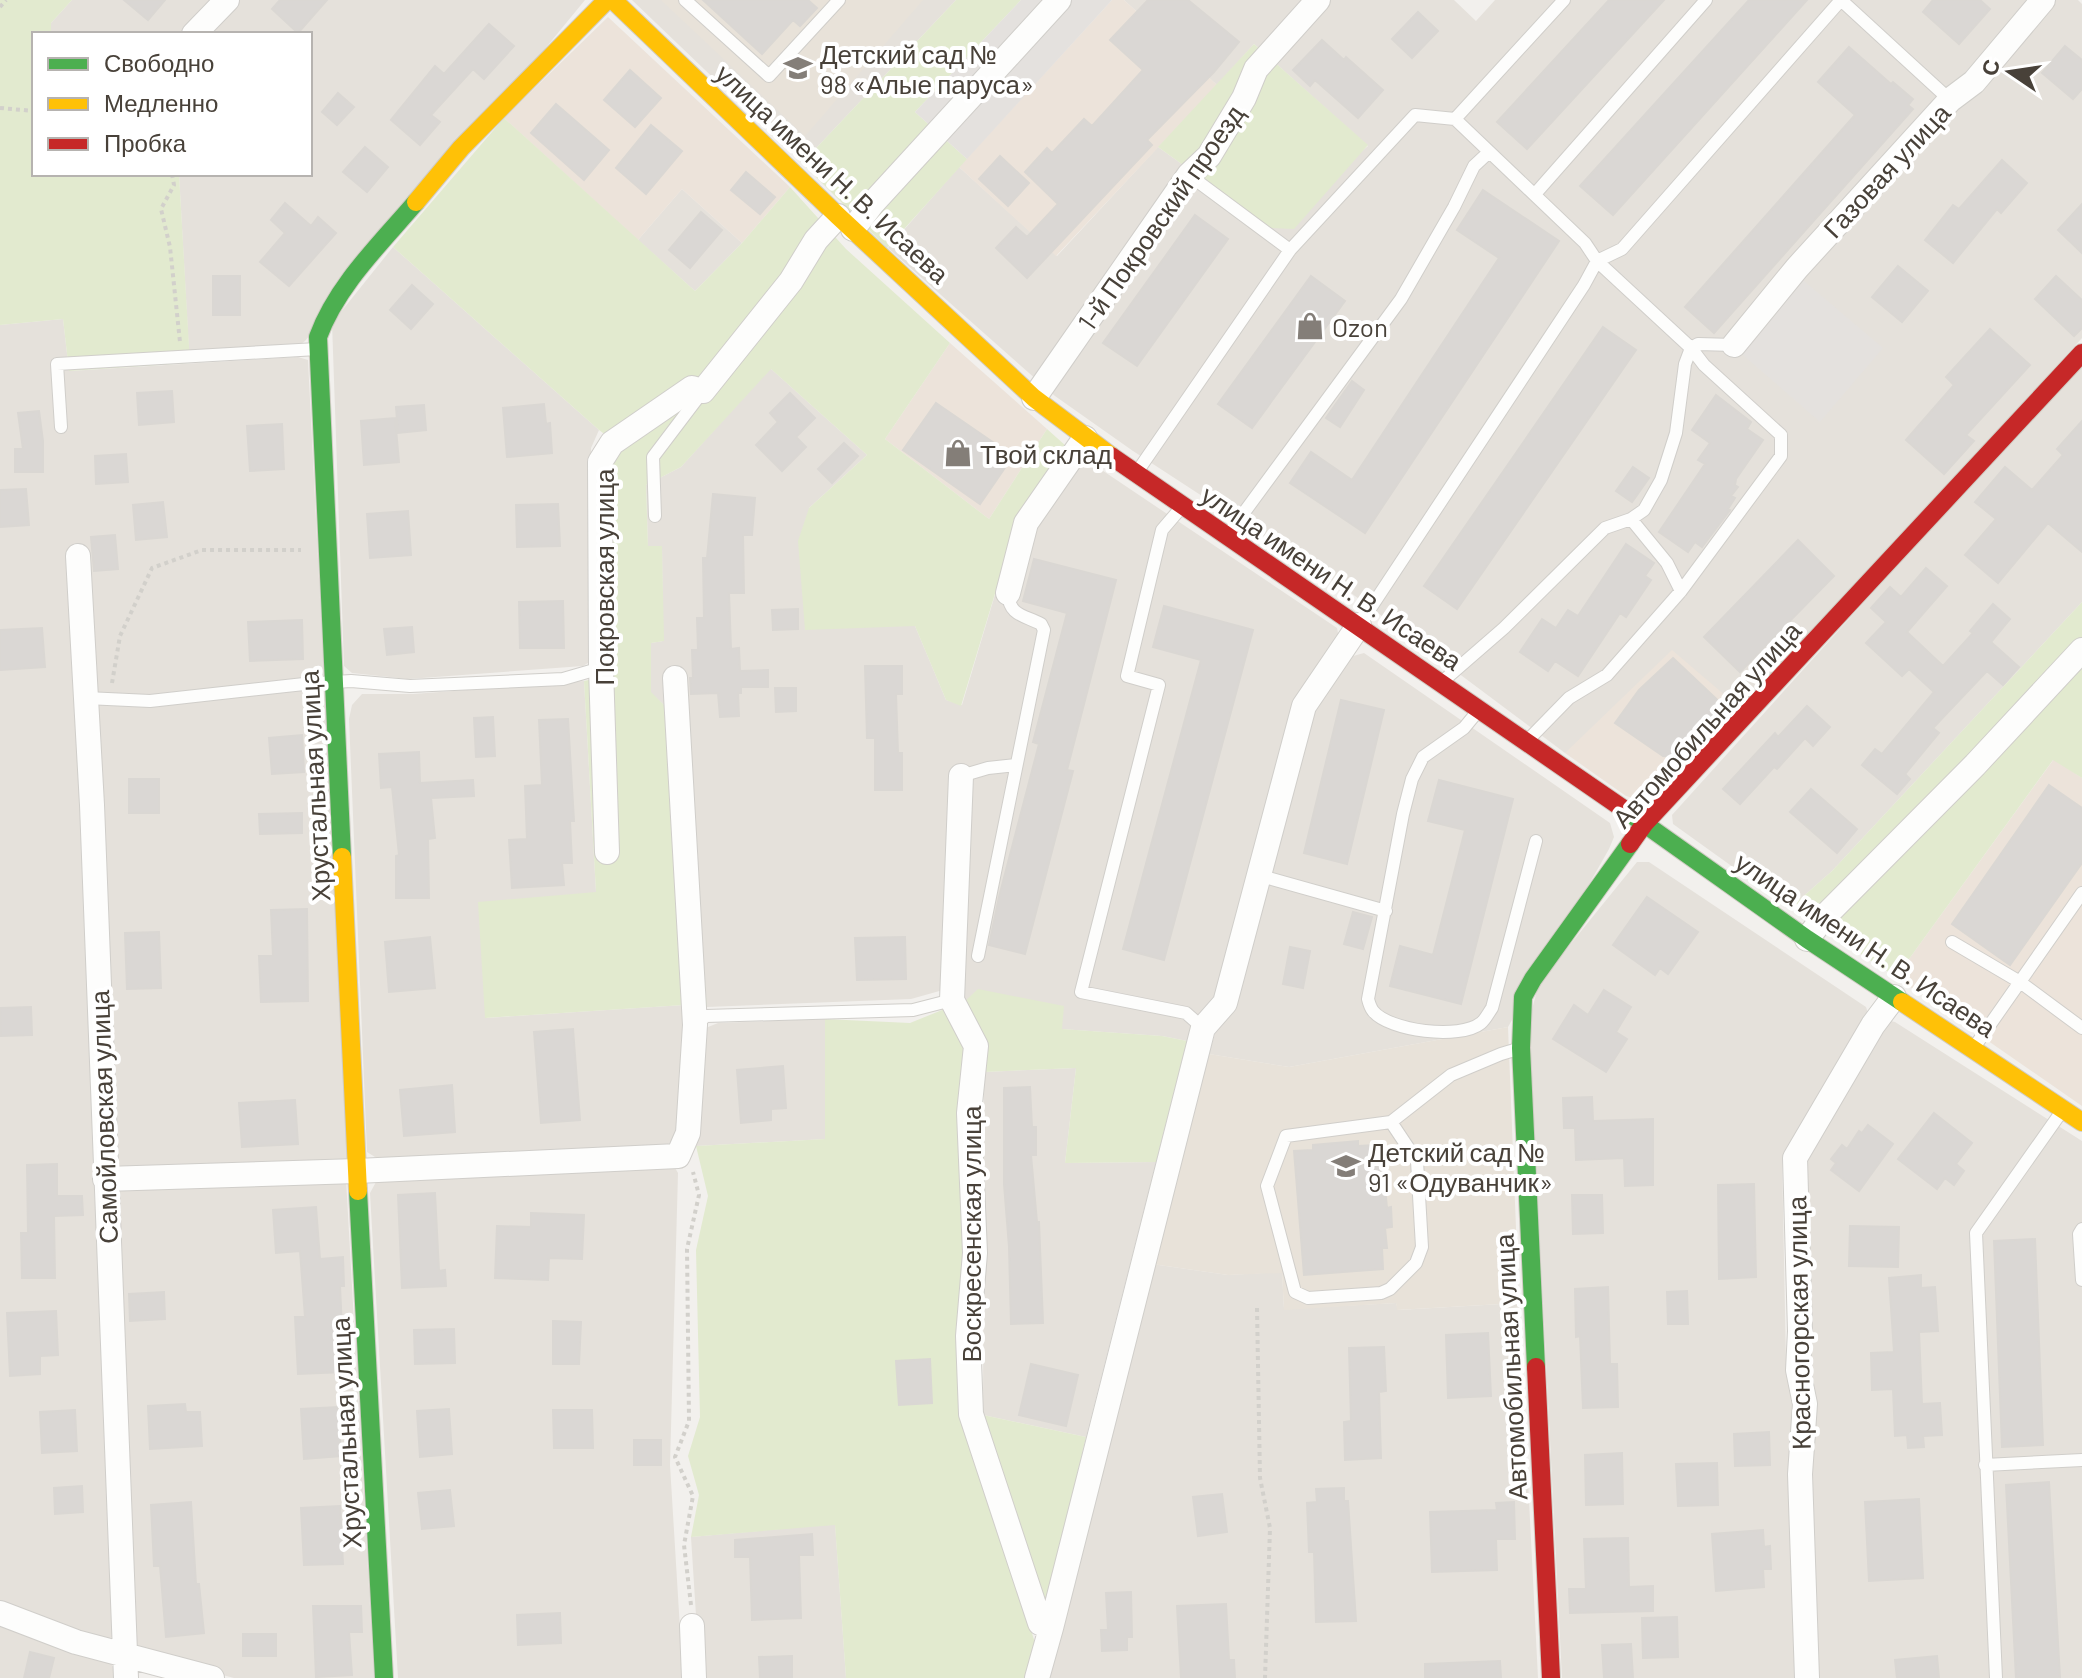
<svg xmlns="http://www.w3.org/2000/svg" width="2082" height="1678" viewBox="0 0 2082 1678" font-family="Barlow,sans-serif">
	<rect width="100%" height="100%" fill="#f2f0ed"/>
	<path fill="#e5e1db" d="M72,0H217L185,34H51V23Z
		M238,0H585L305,341L301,344L189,351L179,174H310V34H206Z
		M632,0H956L802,163Z
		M1124,0H1454L1476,21L1495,0H2078L2082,4V338L1741,709L1565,753L1351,593L1133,451L1055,396L888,248L959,167L1057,256L1158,147L1271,228L1368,146L1254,44L1217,85Z
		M682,189L742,243L695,291L638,240Z
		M393,247L599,430L591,448L593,660L583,666L408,679L352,673L344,666L332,323Z
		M63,319L69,371L298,357L308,360L348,1159L94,1184L116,1630L113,1637L106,1639L79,1634L0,1603V325Z
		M2082,361V602L1832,871L1790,908L1673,824L1672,815Z
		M770,368L867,455L809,508L915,626L946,700L962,705L1017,521L1066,446L1337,628L1339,638L1297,703L1218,1001L1199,1016L1187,1041L1162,1036L1061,1029L964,1002L943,990L911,999L707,1007L685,725L651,693V643L663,641L662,547H648L646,485L681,467Z
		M1364,653L1610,823L1614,837L1609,849L1508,1027L1289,1067L1209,1054L1312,707L1346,658Z
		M584,681L596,892L486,1018L684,1005L687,1024L676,1137L666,1146L385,1160L375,1157L367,1152L349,719L352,705L362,694H413Z
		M1637,862H1649L1866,1007L1868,1013L1866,1020L1782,1157L1786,1362L1796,1408L1799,1678H1562L1529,1021L1539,983Z
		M825,1019L826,1139L696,1146L698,1039L708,1027L718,1023Z
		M1886,1020L1895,1022L2082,1141V1678H1817L1803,1160Z
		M1076,1068L1065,1163L1156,1162L1086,1437L983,1415L984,1072Z
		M674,1166L678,1173L670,1465L683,1678H398L370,1193L376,1182Z
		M346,1179L374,1678H234L153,1657L140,1649L129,1637L118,1192L125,1187Z
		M1152,1264L1228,1275L1282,1272L1284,1309L1396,1303L1398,1310L1519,1303L1538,1678H1049Z
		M835,1524L846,1678H700L691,1537Z
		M0,1620L109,1661L116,1671V1678H0Z"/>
	<path fill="#ece3da" d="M1112,0H1124L1217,85L1056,256L959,167Z
		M608,17L790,187L742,243L682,189L638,240L504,118Z
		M950,343L1047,429L989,519L885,439Z
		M1672,650L1741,709L1657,801L1641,800L1626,796L1565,753Z
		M2054,759L2082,778V1106L1896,977Z"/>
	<path fill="#e8e2d9" d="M661,0H923L805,136Z
		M1508,1027L1519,1303L1397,1310L1396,1303L1284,1310L1282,1273L1228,1275L1152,1264L1209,1054L1289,1067Z"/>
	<path fill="#e2eacf" d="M0,0H72L51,23V34H34V174H179L190,363L69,371L63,319L0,325Z
		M956,0H1021L915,112L967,159L887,248L802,163Z
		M1254,44L1368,145L1294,229L1271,228L1158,147Z
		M504,118L695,291L742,243L790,187L846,249L950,343L885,439L989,519L1047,429L1066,446L1017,521L961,706L946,700L915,626L805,630L798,541L809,508L867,455L771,369L681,467L646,485L648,546H662L664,641L651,643V692L684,725L707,1007L684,1005L485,1018L478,902L596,892L584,681L610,675V503L613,462L623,448L599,430L393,247Z
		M2082,602V778L2053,760L1896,977L1790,908L1832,871Z
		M978,989L1064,1006L1062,1029L1162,1036L1187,1041L1156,1162L1065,1163L1076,1068L984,1072L964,1002Z
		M947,1008L964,1046L960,1115L963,1252V1414L1036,1646L1028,1678H846L835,1525L691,1537L699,1495L688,1456L700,1417L696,1250L708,1196L696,1146L825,1139V1019L910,1023Z
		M983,1415L1086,1437L1048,1597L1042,1601Z"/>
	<path fill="#e4e1de" d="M1021,0H1112L967,159L915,112Z
		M1797,275L1883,348L1820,422L1735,348Z"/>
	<path fill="#dad7d4" stroke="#dad7d3" stroke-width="2" d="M124,0H165L148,20Z
		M280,0H327L298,33L272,9Z
		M703,0H808L817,8L800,26L793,20L762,54Z
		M1148,0H1188L1239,42L1214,72L1147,140L1152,145L1027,278L996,248L1016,227L1027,237L1058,204L1025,172L1047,148L1052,153L1084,119L1092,126L1143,70L1110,40Z
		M1609,0H1664L1527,149L1497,122Z
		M1749,0H1807L1613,215L1580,186Z
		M1933,0H1980L1990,9L1959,44L1923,12Z
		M1418,12L1438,31L1412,58L1392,39Z
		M489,24L514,46L484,79L473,69L431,115L440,122L420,145L391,120L435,66L444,74Z
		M1322,40L1344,60L1346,57L1383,90L1358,118L1315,80L1310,86L1293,70Z
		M2065,46L2082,60V89L2073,99L2042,73Z
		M1849,47L1891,84L1893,82L1913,99L1908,105L1913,109L1714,333L1685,307L1855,115L1818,82Z
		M630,70L661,98L635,127L604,100Z
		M338,93L354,107L337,125L322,112Z
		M556,104L609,150L584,180L531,133Z
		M651,125L682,151L646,194L616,168Z
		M365,147L388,167L367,192L343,172Z
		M1000,156L1029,183L1008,206L979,179Z
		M2002,160L2027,183L2001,213L1997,209L1953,263L1925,240L1953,205L1959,209Z
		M746,172L775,197L760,214L731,190Z
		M1483,190L1559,241L1365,533L1290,483L1311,452L1352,480L1499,258L1457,230Z
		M285,203L311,226L318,217L336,233L289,286L260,262L285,233L271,220Z
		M2082,204V253L2058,230Z
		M701,212L722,230L690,268L669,250Z
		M1195,215L1228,239L1137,366L1103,343Z
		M1898,266L1928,291L1902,322L1872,297Z
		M213,276H240V315H213Z
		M1311,276L1345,301L1252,428L1218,404Z
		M2056,276L2082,300V328L2074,336L2035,299Z
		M412,285L433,304L411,329L390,310Z
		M1603,327L1636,350L1457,609L1424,586Z
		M1990,329L2030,365L1966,435L1974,441L1944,474L1906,440L1954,385L1946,377Z
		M1352,381L1364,390L1340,427L1326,418Z
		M172,391L174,422L139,425L137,393Z
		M790,393L815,418L796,437L806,447L782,471L756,445L778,422L770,413Z
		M1716,395L1751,422L1747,429L1763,440L1736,479L1735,485L1738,487L1731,496L1735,498L1728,509L1730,510L1702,547L1695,542L1688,552L1659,532L1705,464L1698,460L1710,443L1692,430Z
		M936,403L1013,456L980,504L903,450Z
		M544,404L546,424L550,423L552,453L507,457L503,408Z
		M424,405L426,430L398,433L396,407Z
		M39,411L43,441V472H15V449H23L18,413Z
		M395,418L399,462L364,465L361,421Z
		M2082,421V552L2048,523L1998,583L1965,555L1996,519L1975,502L2005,467L2032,490L2063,455L2057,449Z
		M282,424L284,469L250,471L247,426Z
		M844,443L858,456L832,483L818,469Z
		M126,454L128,482L96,484L95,456Z
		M1633,467L1649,478L1632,502L1616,491Z
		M26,489L29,525L0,527V490Z
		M713,494L755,498L752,535H743L744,593H729L731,649L739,648L740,671L768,670V687H741V693H738L739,716L720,717L718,693L691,694L690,678H693L692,650H698L697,618H704L703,558H707Z
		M163,502L167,537L136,540L133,505Z
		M558,504L560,546L517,547L516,505Z
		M408,511L411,555L370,558L367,514Z
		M115,535L118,569L94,571L91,537Z
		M1798,540L1834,576L1740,672L1704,637Z
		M1626,544L1654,563L1645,576L1651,580L1626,617L1620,613L1578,676L1555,661L1548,671L1520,652L1542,619L1556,628L1568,610L1578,616Z
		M1034,559L1116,580L1067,770L1073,771L1025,954L989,945L999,897L1039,744L1033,742L1067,613L1023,601Z
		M1926,568L1947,586L1907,632L1943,666L1973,633L1970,631L1993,604L2010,619L1991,642L2019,667L2003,685L1987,671L1933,728L1939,733L1905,774L1910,779L1897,794L1862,765L1875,749L1882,754L1934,692L1909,669L1902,676L1866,643L1886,622L1871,608L1890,587L1901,597Z
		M563,601L564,648H520L519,602Z
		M1164,606L1253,630L1164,960L1123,949L1201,660L1153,647Z
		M798,609V629L773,630L772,610Z
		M302,620L303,659L250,661L248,622Z
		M412,627L414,652L387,655L384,629Z
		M42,628L45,667L0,670V630Z
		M1673,658L1726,708L1680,757L1663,756L1615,723L1639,690Z
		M865,666H902V694H896L898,753H902V790H875V738H867Z
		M775,688H796V711L776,712Z
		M1341,700L1384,710L1347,864L1304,853Z
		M1807,706L1830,727L1813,746L1805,738L1777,769L1774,767L1740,804L1723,789L1775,733L1778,737Z
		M493,717L495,756L476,757L474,718Z
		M568,719L574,821H570L572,863H562L564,885L512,888L509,840L527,839L525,786L542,785L539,720Z
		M302,735L304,772L272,774L269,738Z
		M419,752L420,783L473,780L474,796L431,798L435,838L428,839L429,898H396V856L399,855L392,787L381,788L379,754Z
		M129,779H159V813H129Z
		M1439,780L1513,799L1461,1004L1390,986L1400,946L1433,955L1465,830L1428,821Z
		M2049,785L2082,808V863L2010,965L1952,924Z
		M1811,789L1857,829L1837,853L1790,812Z
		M302,813V833L260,834L259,814Z
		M1647,897L1698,932L1668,974L1660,968L1655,975L1613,945Z
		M307,909L308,1001L261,1002L259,956H273L271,910Z
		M1353,912L1372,917L1363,949L1344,944Z
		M159,932L161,988L127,989L125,933Z
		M430,937L435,988L389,992L385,942Z
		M905,937L906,979L857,980L855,938Z
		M1290,947L1310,951L1303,988L1283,984Z
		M1604,990L1631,1007L1616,1032L1627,1039L1606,1072L1553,1039L1574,1005L1588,1015Z
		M31,1007L32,1035L1,1036L0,1008Z
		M573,1029L580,1120L541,1123L534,1032Z
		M783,1066L786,1108L771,1109V1120L741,1123L737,1070Z
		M452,1085L455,1132L404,1136L400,1090Z
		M1030,1087L1032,1127H1036V1155H1031L1037,1222H1039L1043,1323L1011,1324L1009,1247L1004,1184V1088Z
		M1592,1097L1593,1121L1653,1119V1185L1625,1186L1624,1158L1576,1160L1575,1128H1564L1563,1098Z
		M295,1100L298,1144L242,1147L239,1103Z
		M1934,1113L1972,1143L1956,1164L1964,1171L1954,1185L1945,1178L1937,1189L1898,1159Z
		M1868,1125L1893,1144L1859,1191L1831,1170L1836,1163L1831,1159L1842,1145L1847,1149L1859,1131L1862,1133Z
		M1358,1141V1146L1375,1145L1377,1166H1383L1387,1208L1391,1207L1392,1227L1385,1228L1387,1248H1382L1383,1269L1304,1275L1294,1151L1313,1150V1145Z
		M57,1164V1196H82L83,1215L54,1216L55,1278H22L21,1233H28L27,1165Z
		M1754,1184L1756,1277L1719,1279L1718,1185Z
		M435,1193L439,1271L445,1270L446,1286L402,1288L398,1195Z
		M1572,1195H1602L1603,1233L1573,1234Z
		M316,1207L320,1259L343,1257L344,1286H340L344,1372L298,1374L295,1317H305L300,1251L276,1253L273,1210Z
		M531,1213L584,1215L582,1259L549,1258L548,1280L495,1278L497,1226L531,1227Z
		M1850,1226L1899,1227L1898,1267L1849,1266Z
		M2035,1239L2043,1445L2002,1447L1994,1241Z
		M1921,1275V1288L1935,1287L1938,1331L1919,1332L1922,1404L1940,1403L1942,1435L1923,1436L1924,1447L1908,1448L1907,1435L1895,1436L1893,1389L1872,1390L1871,1353L1894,1352L1889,1278Z
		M1608,1287L1610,1364H1617L1618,1407L1583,1408L1580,1336L1576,1337L1575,1289Z
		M1687,1291L1688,1324H1668L1667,1292Z
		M164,1292L165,1319L130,1321L129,1294Z
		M56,1311L58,1355L40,1356V1374L10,1376L7,1313Z
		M553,1321L581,1322L579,1364H553Z
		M454,1329L455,1363L415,1364L414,1330Z
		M1488,1333L1491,1396L1448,1398L1446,1335Z
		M1384,1347L1386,1391L1379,1392L1381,1458L1345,1460L1344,1422L1351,1421L1349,1348Z
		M930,1359L932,1403L899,1405L896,1361Z
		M1031,1364L1078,1375L1066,1426L1019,1415Z
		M185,1404L186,1412H200L202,1446L150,1449L148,1406Z
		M338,1407L341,1456L304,1459L301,1409Z
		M449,1409L452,1454L420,1457L417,1411Z
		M75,1410L77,1451L42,1453L40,1412Z
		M553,1410H592L593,1448H554Z
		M1769,1432L1770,1465L1735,1466L1734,1434Z
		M634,1440H661V1465H634Z
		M1622,1453L1623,1504L1586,1505L1585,1455Z
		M1717,1463L1718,1505L1678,1506L1676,1464Z
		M2049,1482L2060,1678H2016L2006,1485Z
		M82,1486L83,1512L55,1514L54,1488Z
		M1344,1488V1501H1348L1356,1621L1316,1622L1314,1552H1309L1307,1503L1317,1502L1316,1489Z
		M450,1490L454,1526L422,1529L418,1493Z
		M1222,1494L1227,1532L1198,1536L1193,1497Z
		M1919,1499L1923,1578L1869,1581L1865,1502Z
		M191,1502L196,1584H199L204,1633L166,1637L160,1566H154L151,1505Z
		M1514,1502L1515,1539H1496L1497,1570L1432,1572L1430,1512L1497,1510L1496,1503Z
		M340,1506L343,1564L304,1565L301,1508Z
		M1763,1530L1764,1547L1770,1546L1771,1569H1763L1764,1587L1716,1591L1712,1534Z
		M812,1534L813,1555H799L801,1618L752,1620L750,1557H735V1540Z
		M1628,1538L1629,1587L1653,1586V1611L1570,1613L1569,1589H1586L1584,1539Z
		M1131,1592L1132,1637H1127V1650L1102,1651L1101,1630H1108L1106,1593Z
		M1226,1604L1229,1660H1234L1235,1678H1181L1177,1606Z
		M313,1606H361L362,1632H349L352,1675L316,1677Z
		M560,1613L561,1643L518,1645L517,1615Z
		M1677,1617L1678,1657L1643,1658L1642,1618Z
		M243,1634H276V1656H243Z
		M1631,1644L1633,1678H1604L1602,1645Z
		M30,1652L54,1658L49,1678H24Z
		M792,1656V1678H760L759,1657Z
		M1937,1656L1939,1678H1897L1895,1660Z
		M1500,1661L1501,1678H1425V1664Z"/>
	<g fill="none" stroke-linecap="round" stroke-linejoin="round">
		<defs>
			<path id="lane" d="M685,0L769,76L839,0
				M1841,0L1950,100
				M1455,119L1564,0
				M1189,175L1290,250L1415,115L1455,119L1585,243L1597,261L1691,348L1698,344L1734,345
				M1535,194L1706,0
				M61,427L57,364L317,349
				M1137,472L1290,250
				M1180,509L1162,530L1127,676L1159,685L1081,992L1186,1013L1203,1028
				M655,516L653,457L703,391
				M1631,519L1667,563L1681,591
				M1226,537L1401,299L1454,207L1474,166L1488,153
				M1360,624L1584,285L1597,261L1622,249L1841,0
				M1443,681L1504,628L1605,528L1631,519L1644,510L1661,480L1676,433L1685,364L1691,348
				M86,698L150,701L304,684L351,681L410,686L563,679L601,668
				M1478,711L1464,728L1423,757L1412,779L1403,814L1368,999C1369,1003 1370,1007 1373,1011C1389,1031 1460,1040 1481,1023C1485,1020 1489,1012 1492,1008L1536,841
				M1528,740L1569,698L1607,675L1681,591L1781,456V435L1704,365L1691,348
				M961,776L988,768L1016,765
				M1261,876L1386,911
				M1952,942L2020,982L2082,1028
				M978,956L1044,630L1041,624C1024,615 1009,616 1008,593
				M695,1025L706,1016L913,1010L952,1000
				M1973,1049L2082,893
				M1391,1122L1417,1161L1422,1247L1416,1263L1390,1289L1381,1293L1308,1298L1295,1292L1267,1186L1286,1136L1391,1122L1451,1075L1501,1054L1521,1048
				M2082,1229L2079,1234L2082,1280
				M1985,1465L2082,1460
				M1996,1678L1976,1233L2062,1111"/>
			<path id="street" d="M194,34L227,0
				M853,229L872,204L1059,0
				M1734,345L1797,268L1950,100L1974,82L2043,0
				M1034,398L1189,175L1209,156L1244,98L1256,69L1318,0
				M78,556L92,805L126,1678
				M1008,593L1026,523L1085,438
				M961,776L952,1000L976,1046L969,1113L975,1253L968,1336L971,1414L1040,1623L1051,1628L1037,1678
				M607,852L601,668L600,462L612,443L692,388L703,391L791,281L816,240L838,216
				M1807,939L1823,918L1975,765L2082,650
				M105,1179L357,1171L678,1156L688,1133L695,1025L675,678
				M0,1613L76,1642L212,1678
				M692,1626L694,1678
				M1051,1628L1203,1028L1225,1003L1304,706L1359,625
				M1807,1678L1800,1474L1805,1404L1798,1370L1800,1331L1795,1158L1873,1025L1894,997"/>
			<path id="fast" d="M1625,810L1807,939L1902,1002
				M342,857L318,337C337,285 381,243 416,202
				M358,1191L384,1678
				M1536,1367L1521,1048L1523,997L1533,979L1630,844"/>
			<path id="slow" d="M613,0L838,216L1034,398L1111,456
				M416,202L461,148L607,0
				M342,857L358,1191
				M1902,1002L2082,1122"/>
			<path id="jam" d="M1111,456L1625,810
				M1630,844L1645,823L2082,353
				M1536,1367L1551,1678"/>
		</defs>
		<use href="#lane" stroke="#d0ceca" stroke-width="14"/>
		<use href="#street" stroke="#d0ceca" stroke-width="26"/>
		<use href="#fast" stroke="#d0ccc4" stroke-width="20"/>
		<use href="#slow" stroke="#d0ccc4" stroke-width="20"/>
		<use href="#jam" stroke="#d0ccc4" stroke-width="20"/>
		<path stroke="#d2d0cb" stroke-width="4" stroke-dasharray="4 4" stroke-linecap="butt" d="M0,7L6,0
			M0,108L34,111
			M172,174L174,185L161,209L170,247L180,342
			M112,683L120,636L152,568L202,550H301
			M1257,1308L1260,1478L1270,1528L1265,1678
			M691,1605L684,1545L693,1496L675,1457L689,1421L687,1249L699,1195L693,1172"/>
		<use href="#lane" stroke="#fdfdfc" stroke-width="12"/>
		<use href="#street" stroke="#fdfdfc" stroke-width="24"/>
		<use href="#fast" stroke="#4caf50" stroke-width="18"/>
		<use href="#slow" stroke="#ffc107" stroke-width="18"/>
		<use href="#jam" stroke="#c62828" stroke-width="18"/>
	</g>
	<defs>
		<symbol id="school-bare" viewBox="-9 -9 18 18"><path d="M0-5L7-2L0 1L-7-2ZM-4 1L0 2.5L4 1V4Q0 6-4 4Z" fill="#847e78" stroke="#fff" stroke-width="2.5" paint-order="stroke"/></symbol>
		<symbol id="shop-bare" viewBox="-9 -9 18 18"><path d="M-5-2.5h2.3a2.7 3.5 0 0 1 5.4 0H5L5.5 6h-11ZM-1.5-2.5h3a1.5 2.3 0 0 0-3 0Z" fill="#847e78" stroke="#fff" stroke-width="2.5" paint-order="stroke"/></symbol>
	</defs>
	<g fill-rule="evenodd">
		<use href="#school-bare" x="778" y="48" width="40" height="40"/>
		<use href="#shop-bare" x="1290" y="306" width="40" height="40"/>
		<use href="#shop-bare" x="938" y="433" width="40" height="40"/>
		<use href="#school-bare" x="1326" y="1146" width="40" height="40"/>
	</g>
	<g text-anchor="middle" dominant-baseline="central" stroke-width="8" stroke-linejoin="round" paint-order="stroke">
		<g font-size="26" fill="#484139" stroke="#fff" text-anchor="start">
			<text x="820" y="53">Детский сад №<tspan x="820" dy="30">98 «Алые паруса»</tspan></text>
			<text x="1332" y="326">Ozon</text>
			<text x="980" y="453">Твой склад</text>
			<text x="1368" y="1151">Детский сад №<tspan x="1368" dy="30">91 «Одуванчик»</tspan></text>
		</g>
		<g font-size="26" fill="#484139" stroke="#fff">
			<text transform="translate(1886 170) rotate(-47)">Газовая улица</text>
			<text transform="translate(833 173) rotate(43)">улица имени Н. В. Исаева</text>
			<text transform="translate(1160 217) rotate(-55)">1-й Покровский проезд</text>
			<text transform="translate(603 577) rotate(-90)">Покровская улица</text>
			<text transform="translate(1332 577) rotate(34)">улица имени Н. В. Исаева</text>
			<text transform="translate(1706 724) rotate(-48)">Автомобильная улица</text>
			<text transform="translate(314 786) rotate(-93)">Хрустальная улица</text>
			<text transform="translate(1866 944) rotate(34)">улица имени Н. В. Исаева</text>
			<text transform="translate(103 1117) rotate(-92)">Самойловская улица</text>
			<text transform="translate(970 1234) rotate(-90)">Воскресенская улица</text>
			<text transform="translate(1798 1323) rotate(-91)">Красногорская улица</text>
			<text transform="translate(1510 1367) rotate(-93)">Автомобильная улица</text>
			<text transform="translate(345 1433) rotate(-93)">Хрустальная улица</text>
		</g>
	</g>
	<rect x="32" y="32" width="280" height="144" fill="#ffffff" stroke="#b6b3b0" stroke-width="2"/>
	<rect x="48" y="58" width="40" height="12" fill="#4caf50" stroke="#b6b3b0" stroke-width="2"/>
	<text x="104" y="72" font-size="24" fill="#484139">Свободно</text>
	<rect x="48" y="98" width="40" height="12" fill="#ffc107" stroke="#b6b3b0" stroke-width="2"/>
	<text x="104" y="112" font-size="24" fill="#484139">Медленно</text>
	<rect x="48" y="138" width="40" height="12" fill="#c62828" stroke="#b6b3b0" stroke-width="2"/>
	<text x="104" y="152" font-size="24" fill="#484139">Пробка</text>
	<g transform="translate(2010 72) rotate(283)" stroke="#ffffff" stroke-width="6" paint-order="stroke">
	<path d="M0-6L14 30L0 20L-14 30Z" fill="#484139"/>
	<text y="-12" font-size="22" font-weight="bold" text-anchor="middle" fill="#484139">С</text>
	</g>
</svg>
